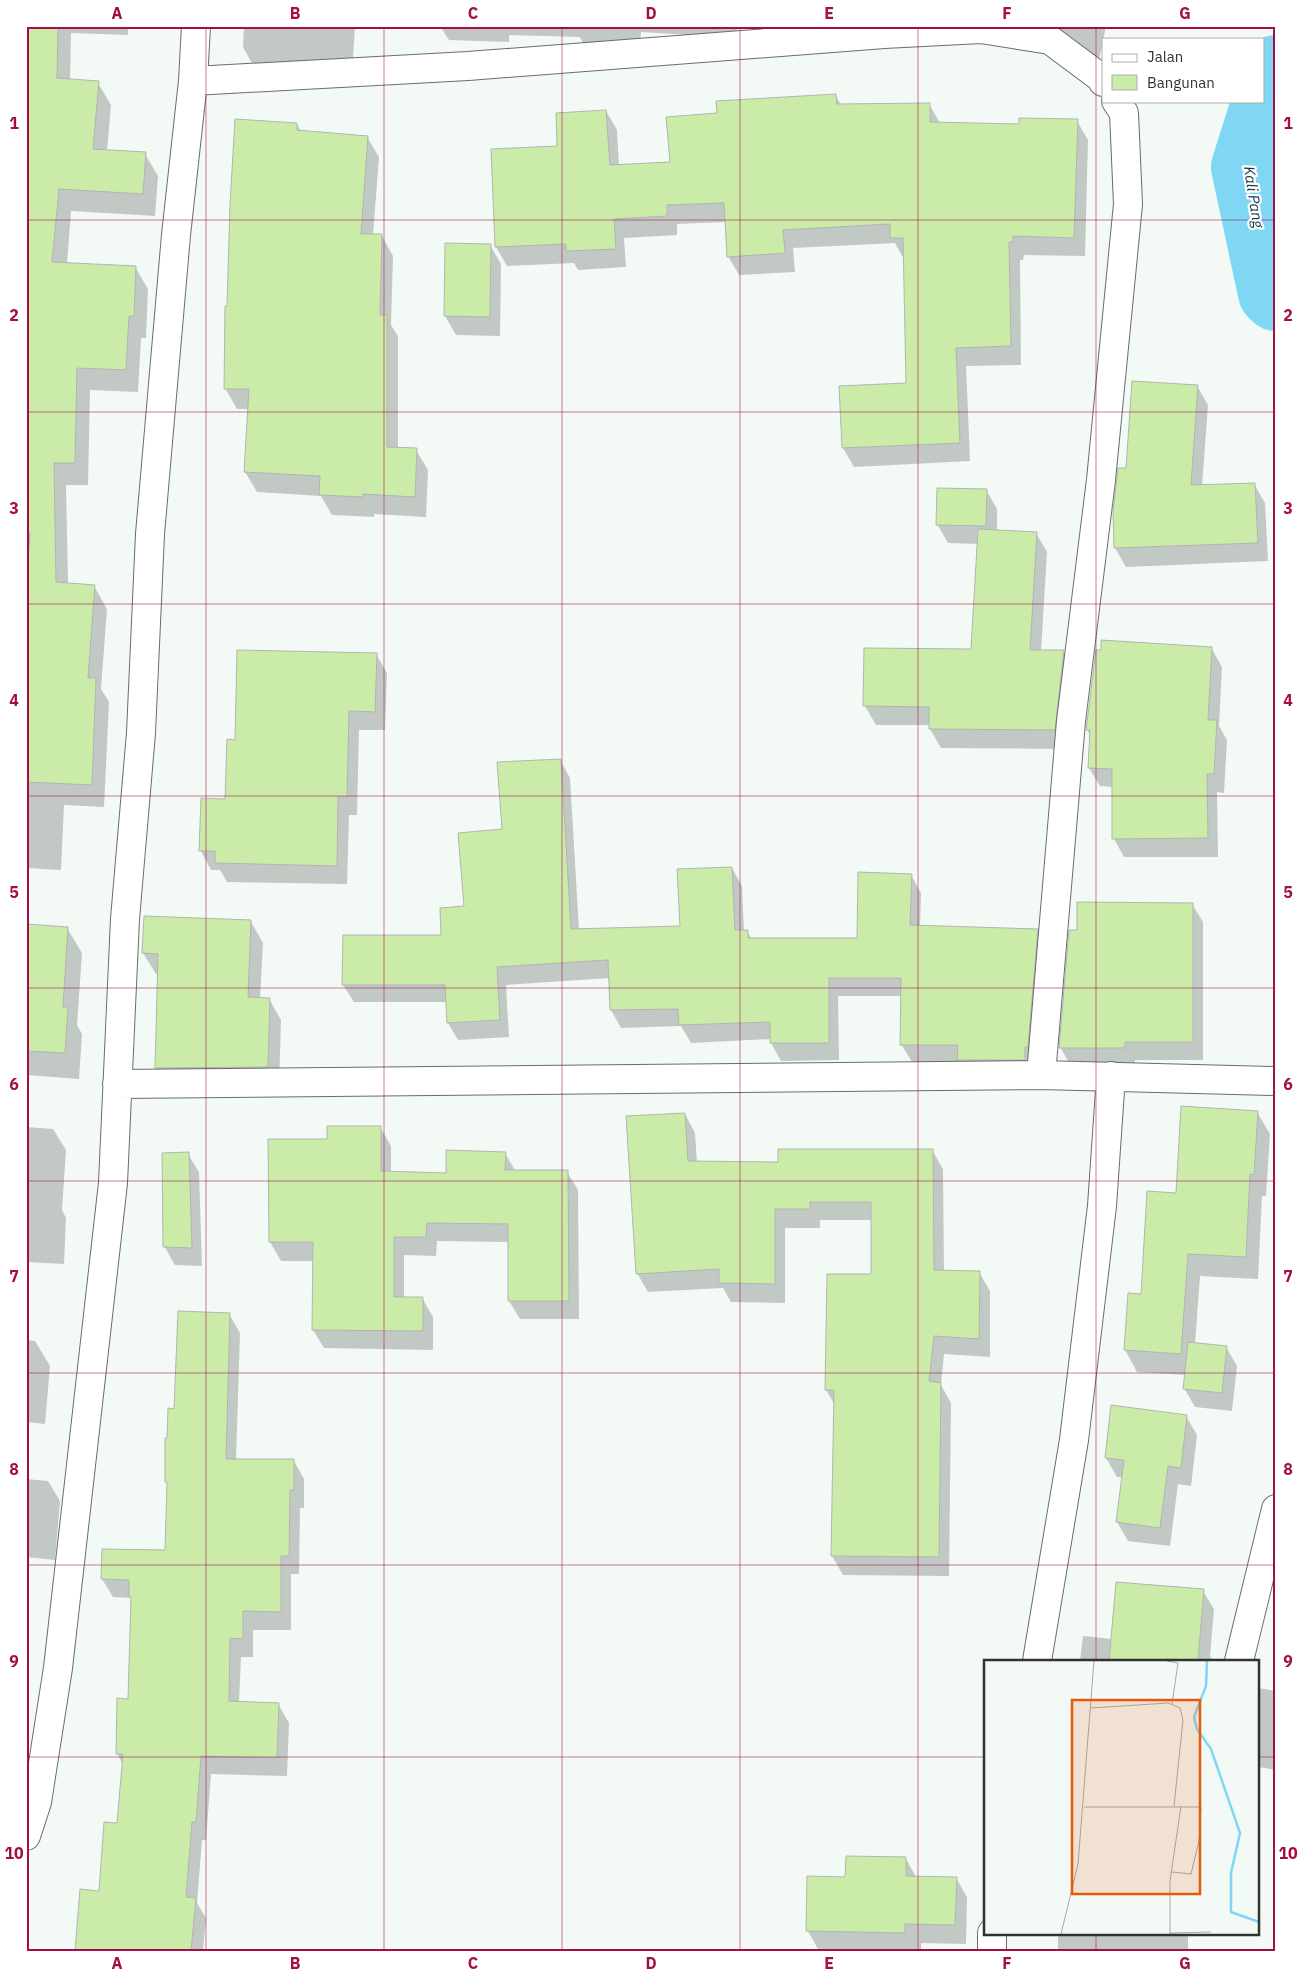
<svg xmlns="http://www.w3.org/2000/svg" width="1302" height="1977" viewBox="0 0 1302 1977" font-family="'IBM Plex Sans',sans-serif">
	<rect width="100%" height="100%" fill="#f3faf6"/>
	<path fill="#0003" d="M26,26H128V35L71,33L70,80L98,83L111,105L107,151L145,154L158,176L155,216L71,211L67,264L135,267L148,289L146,338H141L138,392L90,390L88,485H66L68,584L94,586L107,609L101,689L109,702L104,807L64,805L61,870L26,868V605L29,567H26Z
		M244,26H355L352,72L254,67L243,47Z
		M440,26H737V38L641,32L640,48L584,45L580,37L509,35V42L449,40Z
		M1047,26H1106L1099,60Z
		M835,95L841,105L929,104L940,123L1020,126L1077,121L1088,140L1085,256L1024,255L1023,260H1020L1021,365L966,366L970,461L854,467L843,448L840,387L907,384L904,256H902L895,243L793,248L795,272L739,275L728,256L726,222L677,224V235L624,238L626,267L578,270L574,263L507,266L496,247L492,150L559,147L606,111L617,130L619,166L671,163L718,114Z
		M297,124L301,132L367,137L379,157L373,235L382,236L393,256L391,325L398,336V449L416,450L428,470L426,517L374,514V517L332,515L321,496L257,492L245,472L249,409H237L225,388Z
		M446,244L490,245L501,264L500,336L456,335L445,316Z
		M1197,386L1208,405L1202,486L1254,484L1265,503L1268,561L1126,567L1115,548L1114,512L1127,469Z
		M986,490L997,509V531L1036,533L1047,552L1041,651H1063L1074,670L1065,749L941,748L930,729V725H876L865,706V649L972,650L978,544L948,543L937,524Z
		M1212,649L1222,667L1219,726L1227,740L1224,793L1217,792L1218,857H1124L1114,839V787L1100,786L1089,768L1091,736L1087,730Z
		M376,654L387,673L385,730H359L357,815H349L347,884L227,882L220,870H211L201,851L226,801L236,741Z
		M560,760L570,778L579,930L681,927L732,868L742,886L744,932H747L752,939H859L911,875L921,893L920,927L1037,930L1047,948L1037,1065L912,1062L901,1044L902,996H838L839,1060L781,1061L771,1043V1039L691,1043L681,1026L621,1028L611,1010L610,978L506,985L509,1037L458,1040L448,1023L447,1002H354L343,985L443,936L465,908L503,831Z
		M1192,904L1203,922V1060H1135V1066H1071L1060,1047L1078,931Z
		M251,922L263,943L260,999H269L281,1020L279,1088L168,1089L156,1068L159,974H156L143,953Z
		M26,925L67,928L82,953L77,1025L82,1034L79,1079L26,1075Z
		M1257,1112L1270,1134L1266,1196H1262L1258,1279L1200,1276L1195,1344L1226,1347L1237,1366L1232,1411L1195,1407L1184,1388L1186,1375L1137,1372L1125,1350L1177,1194Z
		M685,1114L695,1133L697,1163L779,1164L932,1150L943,1169L944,1272H979L990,1291V1357L944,1354L941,1385L951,1403L949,1576L843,1575L832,1556L835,1405L826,1390L828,1275H870L872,1273V1220H820V1228H785V1303L731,1302L723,1288L648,1292L637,1273Z
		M26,1127L53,1129L66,1150L62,1210L66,1218L64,1264L26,1262Z
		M380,1127L391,1146V1173L447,1174L505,1153L516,1172H567L578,1190L579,1319H520L509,1301V1242L437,1241L436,1256L404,1255V1298H422L433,1317V1350L324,1348L313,1330L314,1261H281L270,1242L269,1140H328Z
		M188,1154L199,1172L202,1266L175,1265L164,1246Z
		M229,1314L240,1333L236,1460L294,1461L304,1479V1508H300L299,1574H291V1630H253V1657H241L239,1703L278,1704L289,1723L287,1776L211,1774L206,1840H202L197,1903L206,1918L203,1951H76L100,1892L119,1824L123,1765L117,1753L129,1700L131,1598L113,1597L102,1579L166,1551L168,1486L166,1482L168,1440L175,1410Z
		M26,1340L35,1341L50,1366L45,1424L26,1422Z
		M1186,1416L1197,1435L1191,1486L1178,1484L1170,1546L1128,1541L1117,1522L1123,1477H1117L1106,1458Z
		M26,1479L48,1481L60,1501L55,1560L26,1557Z
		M1203,1591L1214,1609L1210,1656L1213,1661H1080L1083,1636L1112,1639Z
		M1258,1688L1276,1691V1770L1258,1767Z
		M906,1859L916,1877L956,1878L967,1897L966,1944L921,1943V1951L818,1949L808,1931L847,1878Z
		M1058,1933H1188V1951H1058Z"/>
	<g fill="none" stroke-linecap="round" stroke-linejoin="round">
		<path stroke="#7fd7f3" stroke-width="68" d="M1276,69L1245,167L1272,293L1276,297"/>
	</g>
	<path fill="#cbeba9" stroke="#b2b5b0" d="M26,26H58L57,78L99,81L93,149L146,152L143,194L59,189L52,262L136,266L134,316H129L126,370L77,368L75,463H54L56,582L95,585L88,678H96L92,785L26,782V587L30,533H26Z
		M836,94L837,104L930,103V122L1019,124V118L1078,119L1074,238L1013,236V242H1009L1011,346L956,348L960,443L842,448L839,386L906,383L903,238H890V224L783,230L785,253L727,257L724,203L667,205V216L614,219L616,249L566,251V244L495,247L491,149L557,146L556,113L606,110L610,165L670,162L666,117L717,113L716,101Z
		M235,119L297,123V130L368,136L361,234H382L380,315H387V447L417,448L415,497L363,494V497L319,495L320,476L244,472L249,389H224L225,306H227L230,204Z
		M445,243L491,244L490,317L444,316Z
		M1132,381L1198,385L1191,485L1255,483L1258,543L1114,548L1113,512L1118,468H1126Z
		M937,488L987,489L986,526L936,525Z
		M978,529L1037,532L1030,650H1064L1055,730L929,729V707L863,706L864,648L971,649Z
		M1101,640L1212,647L1208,720H1217L1214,774H1207L1208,838L1112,839V769L1088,768L1090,730H1086L1096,650H1101Z
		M237,650L377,653L375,712L349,711L347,797H338L337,866L215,863V851H199L201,798L225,799L227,739L235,740Z
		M561,759L571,929L680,926L677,869L732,867L735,930H748V938H857L858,872L912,874L910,925L1038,929L1028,1047H1025V1060H957L958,1045H900L901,978H829V1043H770V1022L679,1025L678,1009L610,1010L608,960L497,967L500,1020L447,1023L445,985H342L343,935H441L440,908L464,906L458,833L502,829L497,762Z
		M1077,902L1193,903V1042H1125V1048H1059L1069,930H1077Z
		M144,916L251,920L248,997L270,998L268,1067L155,1068L158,954L142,953Z
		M26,924L68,927L63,1007H68L65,1053L26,1051Z
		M1181,1106L1258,1111L1254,1175L1250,1174L1246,1257L1188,1254L1181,1354L1124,1350L1128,1293L1141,1294L1147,1191L1176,1193Z
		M685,1113L688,1161L778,1162V1149H933L934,1270L980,1271L979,1339L934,1336L929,1381L941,1383L939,1557L831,1556L834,1390H825L827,1274H870L871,1272V1202H810V1209H775V1284L719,1283V1269L636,1274L626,1116Z
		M327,1126H381V1171L446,1173V1150L506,1152L505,1170H568L569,1301H508V1224L427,1223L426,1237H394V1297H423V1331L312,1330L313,1242H269L268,1139H327Z
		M189,1152L192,1248L163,1247L162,1153Z
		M178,1311L230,1313L226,1459H294V1490H290L289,1556H281V1612L243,1611V1639L230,1638L229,1701L279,1703L277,1758L201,1756L196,1822H192L186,1897L196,1898L191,1951H75L80,1889L99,1891L104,1822L117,1823L123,1754H116L117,1698L128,1699L131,1597H129V1580L101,1579L102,1549L165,1550L167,1482H165V1438H167L168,1408L174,1409Z
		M1188,1342L1227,1346L1222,1393L1183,1389Z
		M1111,1405L1187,1415L1181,1468L1168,1466L1160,1528L1116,1522L1124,1460L1105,1458Z
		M1116,1582L1204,1589L1198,1661H1109Z
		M846,1856L906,1857V1876L957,1877L955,1925L905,1924V1933L806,1931L807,1876L845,1877Z"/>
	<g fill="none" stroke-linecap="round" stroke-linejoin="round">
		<defs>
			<path id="minor" d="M193,81L468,66L884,34L981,29L1050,40L1101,78L1103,82
				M1041,1075L1071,721L1101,480L1128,204L1124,113L1116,101
				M117,1084L1041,1075L1276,1081
				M1037,1661L1074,1440L1102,1206L1111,1076
				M1239,1661L1276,1509
				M26,1836L37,1802L58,1668L113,1183L125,919L141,733L150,534L176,235L193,81L196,26
				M992,1951V1933"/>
		</defs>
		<use href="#minor" stroke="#686d6a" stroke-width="30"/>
		<use href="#minor" stroke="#fff" stroke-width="28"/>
	</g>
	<path fill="none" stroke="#a40d47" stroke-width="1" stroke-opacity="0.55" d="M206,26V1951M384,26V1951M562,26V1951M740,26V1951M918,26V1951M1096,26V1661M26,220H1276M26,412H1276M26,604H1276M26,796H1276M26,988H1276M26,1181H1276M26,1373H1276M26,1565H1276M26,1757H986M1258,1757H1276M1096,1933V1951"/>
	<g text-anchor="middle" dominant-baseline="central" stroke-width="4.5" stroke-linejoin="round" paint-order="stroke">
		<g font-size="15" font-style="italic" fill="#113b47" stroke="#fff">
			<text transform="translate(1254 197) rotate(81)">Kali Pang</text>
		</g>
	</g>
	<g transform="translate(984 1660)">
		<rect width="275" height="275" fill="#f3faf6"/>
		<path fill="none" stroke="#7fd7f3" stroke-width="2.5" d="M223,1L222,26L210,57L213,69L227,89L256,173L247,213V252L275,262"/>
		<path fill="none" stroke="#a5aaa8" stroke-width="1" d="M183,1L194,3L188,44M107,48L184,43L196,48L199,60L190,146M100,147H217L215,181L207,214L188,212M186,273L227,272M77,274L94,204L110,1M186,274V221L197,146"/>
		<path fill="#e8590c" fill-opacity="0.15" stroke="#e8590c" stroke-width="2.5" d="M88,40H216V234H88Z"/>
		<rect width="275" height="275" fill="none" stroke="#313332" stroke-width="2.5"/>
	</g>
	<rect width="1302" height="1977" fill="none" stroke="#ffffff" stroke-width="55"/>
	<rect x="1102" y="38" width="162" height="65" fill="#ffffff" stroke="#adadad"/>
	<rect x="1112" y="54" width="25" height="8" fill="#ffffff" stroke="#adadad"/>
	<text x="1147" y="62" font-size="15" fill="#313332">Jalan</text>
	<rect x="1112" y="75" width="25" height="15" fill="#cbeba9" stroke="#adadad"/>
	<text x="1147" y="88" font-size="15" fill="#313332">Bangunan</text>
	<rect x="28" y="28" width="1246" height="1922" fill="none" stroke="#a40d47" stroke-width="2"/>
	<g font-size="16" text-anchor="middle" font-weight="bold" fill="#a40d47">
		<text x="117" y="19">A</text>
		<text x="295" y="19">B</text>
		<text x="473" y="19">C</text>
		<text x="651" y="19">D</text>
		<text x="829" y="19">E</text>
		<text x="1007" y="19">F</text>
		<text x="1185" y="19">G</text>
		<text x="14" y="129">1</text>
		<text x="1288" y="129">1</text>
		<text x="14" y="321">2</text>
		<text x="1288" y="321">2</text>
		<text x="14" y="514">3</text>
		<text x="1288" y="514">3</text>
		<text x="14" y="706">4</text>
		<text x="1288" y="706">4</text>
		<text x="14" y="898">5</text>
		<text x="1288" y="898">5</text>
		<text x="14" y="1090">6</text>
		<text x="1288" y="1090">6</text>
		<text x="14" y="1282">7</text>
		<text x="1288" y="1282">7</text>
		<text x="14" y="1475">8</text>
		<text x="1288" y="1475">8</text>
		<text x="14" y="1667">9</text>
		<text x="1288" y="1667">9</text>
		<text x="14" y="1859">10</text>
		<text x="1288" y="1859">10</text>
		<text x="117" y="1969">A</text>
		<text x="295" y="1969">B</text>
		<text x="473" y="1969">C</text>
		<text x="651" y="1969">D</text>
		<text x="829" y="1969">E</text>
		<text x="1007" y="1969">F</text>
		<text x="1185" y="1969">G</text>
	</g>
</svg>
